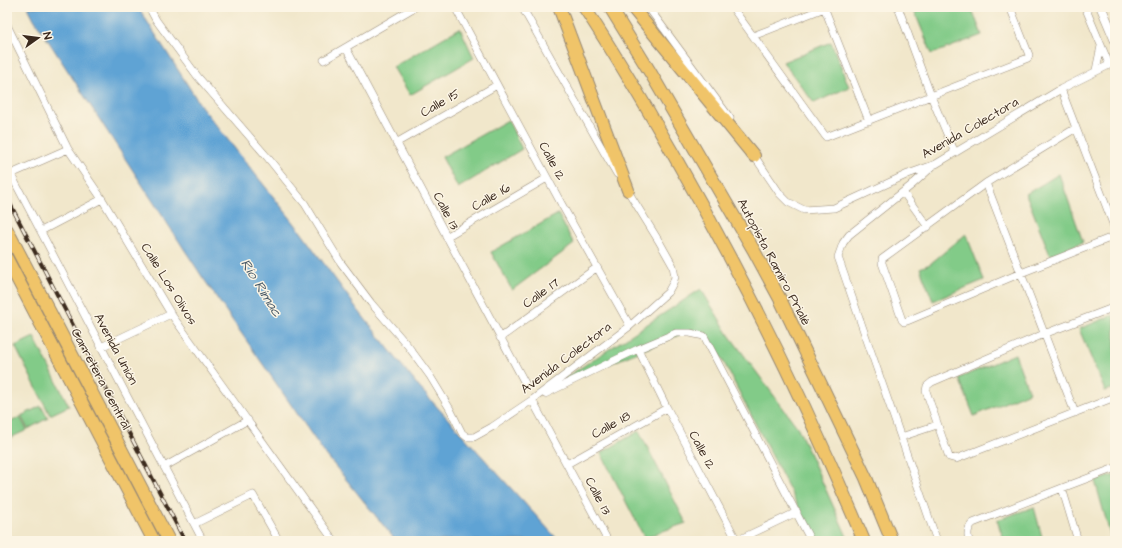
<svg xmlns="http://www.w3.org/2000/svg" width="1122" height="548" viewBox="0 0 1122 548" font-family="'Architects Daughter',sans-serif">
	<rect width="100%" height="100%" fill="#fcf5e5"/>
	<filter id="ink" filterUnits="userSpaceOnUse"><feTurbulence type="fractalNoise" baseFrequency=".025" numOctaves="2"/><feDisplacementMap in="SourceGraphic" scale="8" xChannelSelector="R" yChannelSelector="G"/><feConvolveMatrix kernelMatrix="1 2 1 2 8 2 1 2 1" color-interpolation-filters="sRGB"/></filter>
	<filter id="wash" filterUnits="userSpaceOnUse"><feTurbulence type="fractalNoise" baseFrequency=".012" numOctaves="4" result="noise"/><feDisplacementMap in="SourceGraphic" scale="16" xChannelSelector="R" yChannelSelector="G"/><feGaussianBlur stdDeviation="0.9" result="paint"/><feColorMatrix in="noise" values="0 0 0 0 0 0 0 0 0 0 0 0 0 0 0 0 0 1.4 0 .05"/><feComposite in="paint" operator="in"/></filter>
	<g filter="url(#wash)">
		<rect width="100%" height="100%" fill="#f1e7cb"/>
		<path fill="#82cb88" stroke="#5e7a53" d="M916,7H971L982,35L932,54L913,8Z
			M460,28L474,58L410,95L393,67Z
			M831,42L849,87L814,103L783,62Z
			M508,120L522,149L458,188L442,157Z
			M1059,174L1083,242L1050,255L1026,194Z
			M558,214L574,244L512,290L491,252Z
			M966,234L984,280L933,301L920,268L930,264Z
			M701,289L729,335L798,428L849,541H816L716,347L706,333L691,330L563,383L562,381V380Z
			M1113,315L1115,321V388L1105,391L1079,329Z
			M34,337L69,406L50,415L15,346Z
			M1015,354L1029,392L974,416L959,378Z
			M41,406L48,418L28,429L21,416Z
			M20,417L27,430L8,439L7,436V424Z
			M639,431L686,523L657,533L645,539L601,453Z
			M1115,475V541H1112L1095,481Z
			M1034,507L1043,541H1004L997,520Z"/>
		<path fill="#5fa3d4" stroke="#4d6679" d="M28,7H138L201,106L295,224L358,310L419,387L559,541H396L323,451L201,275L34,19Z"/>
	</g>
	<g filter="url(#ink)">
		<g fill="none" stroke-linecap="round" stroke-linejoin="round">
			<defs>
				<path id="minor" d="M149,7L156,20L198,77L268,158L305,204L341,263L371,303L408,346L430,376L450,409L462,433L467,437H474L492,427L532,400L630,326L668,292L673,283L675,277L673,266L660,243L626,188
					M455,7L562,205L630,326
					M522,7L604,152L617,174
					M648,7L730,118
					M732,7L826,137L1028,58L1029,55L1010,7
					M824,7L869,121
					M898,7L931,96L955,153
					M1085,7L1109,64
					M7,25L68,149L102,199L171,314L334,541
					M753,36L827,7
					M346,48L526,385
					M324,60L415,7
					M1096,70L1101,46
					M1061,89L1115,229
					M1076,128L986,183L882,259V263L902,320L904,322L907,321L1021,273L1115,236
					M396,143L497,85
					M753,154L780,194L788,202L804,210L834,208L908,174L936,164L1061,89L1115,62
					M933,166L913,184L849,235L843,243L838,257L937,541
					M7,167L203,541
					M11,174L68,149
					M986,183L1075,413
					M903,192L928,227
					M41,231L102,199
					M446,237L547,178
					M1115,307L1044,334L932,382L927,386L926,391L949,457L956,459L1115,397
					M500,338L596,268
					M101,347L171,314
					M638,349L667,408L737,541
					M545,394L638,349L676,333H690L704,336L811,541
					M532,400L608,541
					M901,437L937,425
					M567,464L667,408
					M164,467L248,420
					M1062,488L1078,541
					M194,524L253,495L279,541
					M736,541L797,512
					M969,541C967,534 967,528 973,523L1062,488L1115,468"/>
				<path id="tertiary" d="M1101,7L1115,40"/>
				<path id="trunk" d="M559,7L628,190
					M584,7C615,54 644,103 672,152C744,278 808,408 864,541
					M610,7L650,72L753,249L780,299L866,478L892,541
					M632,7L754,156
					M7,230L169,541
					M7,259L154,541"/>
			</defs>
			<use href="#minor" stroke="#968874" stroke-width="8"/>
			<use href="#tertiary" stroke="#968874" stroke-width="10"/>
			<use href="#trunk" stroke="#968874" stroke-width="14"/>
			<use href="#minor" stroke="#fff" stroke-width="7"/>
			<use href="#tertiary" stroke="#fff" stroke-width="9"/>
			<use href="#trunk" stroke="#f0c469" stroke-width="12"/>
			<defs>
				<path id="rail" d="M7,198L185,541"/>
			</defs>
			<use href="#rail" stroke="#3b2a1e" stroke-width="4"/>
			<use href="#rail" stroke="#fcf5e5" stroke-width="2.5" stroke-dasharray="8" stroke-linecap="butt"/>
		</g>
	</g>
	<g text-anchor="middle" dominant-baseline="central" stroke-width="3" stroke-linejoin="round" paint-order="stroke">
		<g font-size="13" fill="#3b2a1e" stroke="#fcf5e5">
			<text transform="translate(440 103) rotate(-30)">Calle 15</text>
			<text transform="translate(970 128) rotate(-30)">Avenida Colectora</text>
			<text transform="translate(552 161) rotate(62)">Calle 12</text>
			<text transform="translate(491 197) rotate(-30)">Calle 16</text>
			<text transform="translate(446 211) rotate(62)">Calle 13</text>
			<text transform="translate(774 262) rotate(62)">Autopista Ramiro Prialé</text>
			<text transform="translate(169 284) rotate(58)">Calle Los Olivos</text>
			<text transform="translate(541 293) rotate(-36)">Calle 17</text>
			<text transform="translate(116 349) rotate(62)">Avenida Unión</text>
			<text transform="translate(566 358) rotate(-37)">Avenida Colectora</text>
			<text transform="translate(101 379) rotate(62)">Carretera Central</text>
			<text transform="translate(611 425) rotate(-29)">Calle 18</text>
			<text transform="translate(702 450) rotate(62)">Calle 12</text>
			<text transform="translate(598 496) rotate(62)">Calle 13</text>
		</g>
		<g font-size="14" font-style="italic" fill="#495a67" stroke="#fcf5e5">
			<text transform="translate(261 288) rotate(58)">Río Rímac</text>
		</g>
	</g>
	<rect width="1122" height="548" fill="none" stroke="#fcf5e5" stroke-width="24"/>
	<g transform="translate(38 38) rotate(76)" stroke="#fcf5e5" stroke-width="3" paint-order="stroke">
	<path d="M0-3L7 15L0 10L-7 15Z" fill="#3b2a1e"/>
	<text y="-6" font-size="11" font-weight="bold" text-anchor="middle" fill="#3b2a1e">N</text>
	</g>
</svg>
